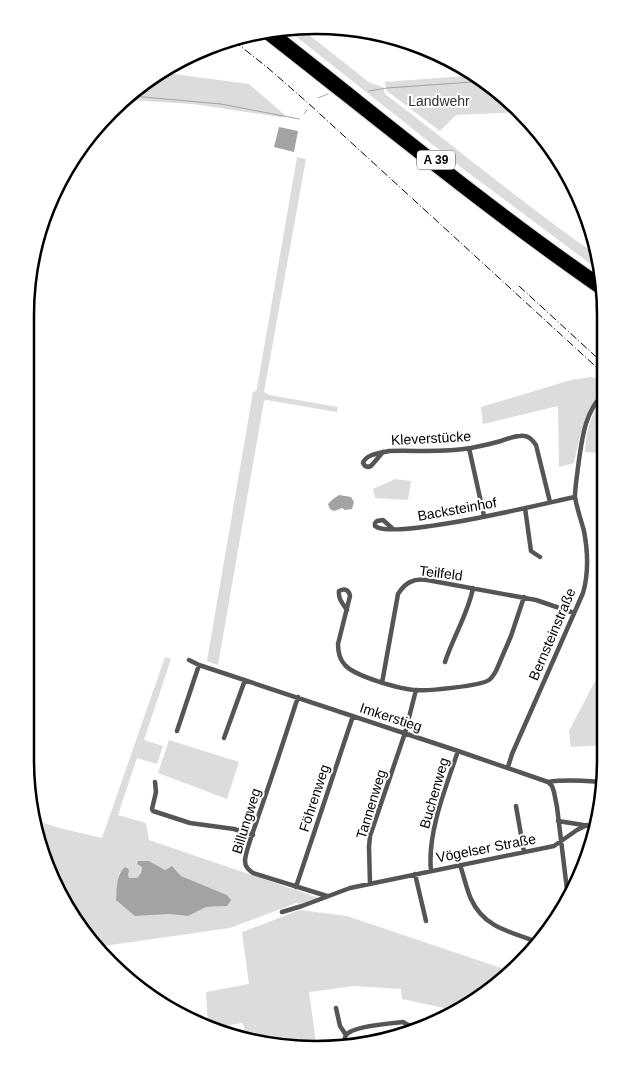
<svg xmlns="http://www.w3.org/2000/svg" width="631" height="1075" viewBox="0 0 631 1075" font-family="Arial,sans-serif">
	<rect width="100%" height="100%" fill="#fff"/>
	<path fill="#dcdcdc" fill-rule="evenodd" d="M289,31H304L370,83L383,87L385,94C456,147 524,205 597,255L600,271L466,171Z
		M159,72L249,84L286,116L280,117L193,104L128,100L154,74Z
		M479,75L522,112L456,115L440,131L387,91L385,82Z
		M297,157L306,159L264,392L269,395L338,407L337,412L266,400L264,401L218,665L207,661L253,392L256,391L257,388Z
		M591,377L596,378L605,384V389C582,411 581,434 574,463L559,467L558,406L483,424L481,407L571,380Z
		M605,397V412L600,420L598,429L601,453L585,452C586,431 591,412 605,397Z
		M395,479L411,481L408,500L375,498L373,489Z
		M165,657L171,659L144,740L163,746L157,764L137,758L118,815L146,823L149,840L325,900L303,904L296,903L230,928L96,947L85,936L40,853L35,820L59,828L102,838ZM149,861L165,870L172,866L181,876L227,895V906L206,907L188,916L168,914L116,900L119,873L127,867L129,871L128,874L129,879L137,878L141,873L142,866L137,864Z
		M605,662V745L571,747L569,731Z
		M169,740L239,762L227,799L158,773Z
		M300,910L347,916L510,971L493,990L454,1010L402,999L401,989L354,986L309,992L317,1050L247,1041L243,1023L212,1027L208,1026L206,992L249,984L242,932Z"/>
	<path fill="#a3a3a3" d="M279,127L298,131L294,152L274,147Z
		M339,495L351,497L354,502L352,509L345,510L342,508L334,511L330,509L328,504L333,499Z
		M138,861H149L165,870L172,866L181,876L227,895L231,900L227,906L206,907L188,916L168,914L135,916L116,900C117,888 116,874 125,867C129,868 130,871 128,874L129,878H137L141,873L142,867L137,864Z"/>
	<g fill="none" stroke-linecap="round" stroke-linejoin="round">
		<path stroke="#a3a3a3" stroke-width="1" d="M369,91L387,88L486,81
			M132,96L221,104L299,119
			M318,98L328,94
			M304,114L307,110"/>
		<defs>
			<path id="motorway" d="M261,31C375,120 486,212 605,294
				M273,31C382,116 489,206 603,284"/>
		</defs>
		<use href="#motorway" stroke="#dbdbdb" stroke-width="10"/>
		<path stroke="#555" stroke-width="4.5" d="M469,448L484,516
			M383,452L371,466L368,467L365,466L363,463C366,454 380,453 389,451C417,450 442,453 471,448C481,446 491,444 501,441C507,439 514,436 520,436C528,435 532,439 536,445L550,502
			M525,508L531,551L540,557
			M393,529L383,520L377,521L375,523V526C392,541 546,503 575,497
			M347,610C343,604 338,599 339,591C345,588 349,590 350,596L338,644C338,652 339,659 345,665C354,676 402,690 417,690C428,691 480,686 489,680C492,678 494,674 496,671L511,636L524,597
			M189,660L199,665L458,751L548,782L552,786L554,792L557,807L568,898
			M445,662C453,637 468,614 473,588
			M382,683L398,594C405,583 413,578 427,580L536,600L574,613
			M298,697C285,737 272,777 258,817C255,827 245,852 245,861C245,867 249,870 253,873L327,896
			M177,731L199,665
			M224,738L245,680
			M508,767L512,754L583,593C589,572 588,552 584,531C581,520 577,509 575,497C575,487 577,477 578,467C582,439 584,412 605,392
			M155,782L156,792L152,809L153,811L190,823L234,829L253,835
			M548,782C567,779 585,781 605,782
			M516,806L524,852
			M558,821L596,827
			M460,865C464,876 466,888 471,899C484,928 511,932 538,942
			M431,871C427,833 446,787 458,751
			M415,874L426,921
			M370,884L369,847L370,836L405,733L416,690
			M296,887L353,716
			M282,912L302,906L350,888L554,846L577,830L587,825
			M336,1008L340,1026L346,1035
			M344,1045C344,1041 344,1037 347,1034C354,1026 392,1023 403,1022L408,1025L423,1027"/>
		<use href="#motorway" stroke="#000" stroke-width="8"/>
		<path stroke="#000" stroke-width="1" stroke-dasharray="8 2.5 1 2.5" stroke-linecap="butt" d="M234,41L268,68L308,103L605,375
			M519,286L605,365"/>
	</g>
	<g text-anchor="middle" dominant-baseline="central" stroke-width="4" stroke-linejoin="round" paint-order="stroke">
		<rect fill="#fff" stroke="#4c4c4c" stroke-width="1" x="417" y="150.5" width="38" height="19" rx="4"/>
		<g font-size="12" font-weight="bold" fill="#000">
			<text x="436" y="160">A 39</text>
		</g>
		<g font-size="14" fill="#333" stroke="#fff">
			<text x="439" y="101">Landwehr</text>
		</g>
		<g font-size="14" fill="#000" stroke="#fff">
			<text transform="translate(431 438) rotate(-3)">Kleverstücke</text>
			<text transform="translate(457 509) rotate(-10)">Backsteinhof</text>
			<text transform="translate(441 573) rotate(7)">Teilfeld</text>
			<text transform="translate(552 634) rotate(-67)">Bernsteinstraße</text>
			<text transform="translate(391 717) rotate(18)">Imkerstieg</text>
			<text transform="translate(434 793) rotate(-74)">Buchenweg</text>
			<text transform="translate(314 798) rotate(-72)">Föhrenweg</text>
			<text transform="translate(371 804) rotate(-73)">Tannenweg</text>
			<text transform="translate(246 821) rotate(-73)">Billungweg</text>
			<text transform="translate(486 848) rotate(-11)">Vögelser Straße</text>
		</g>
	</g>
	<path d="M0 0H631V1075H0ZM315 34H316A281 281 0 0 1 597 315V760A281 281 0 0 1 316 1041H315A281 281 0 0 1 34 760V315A281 281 0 0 1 315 34Z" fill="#fff" fill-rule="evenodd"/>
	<path fill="none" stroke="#000" stroke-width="2.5" d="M315 34H316A281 281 0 0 1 597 315V760A281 281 0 0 1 316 1041H315A281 281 0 0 1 34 760V315A281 281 0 0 1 315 34Z"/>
</svg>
